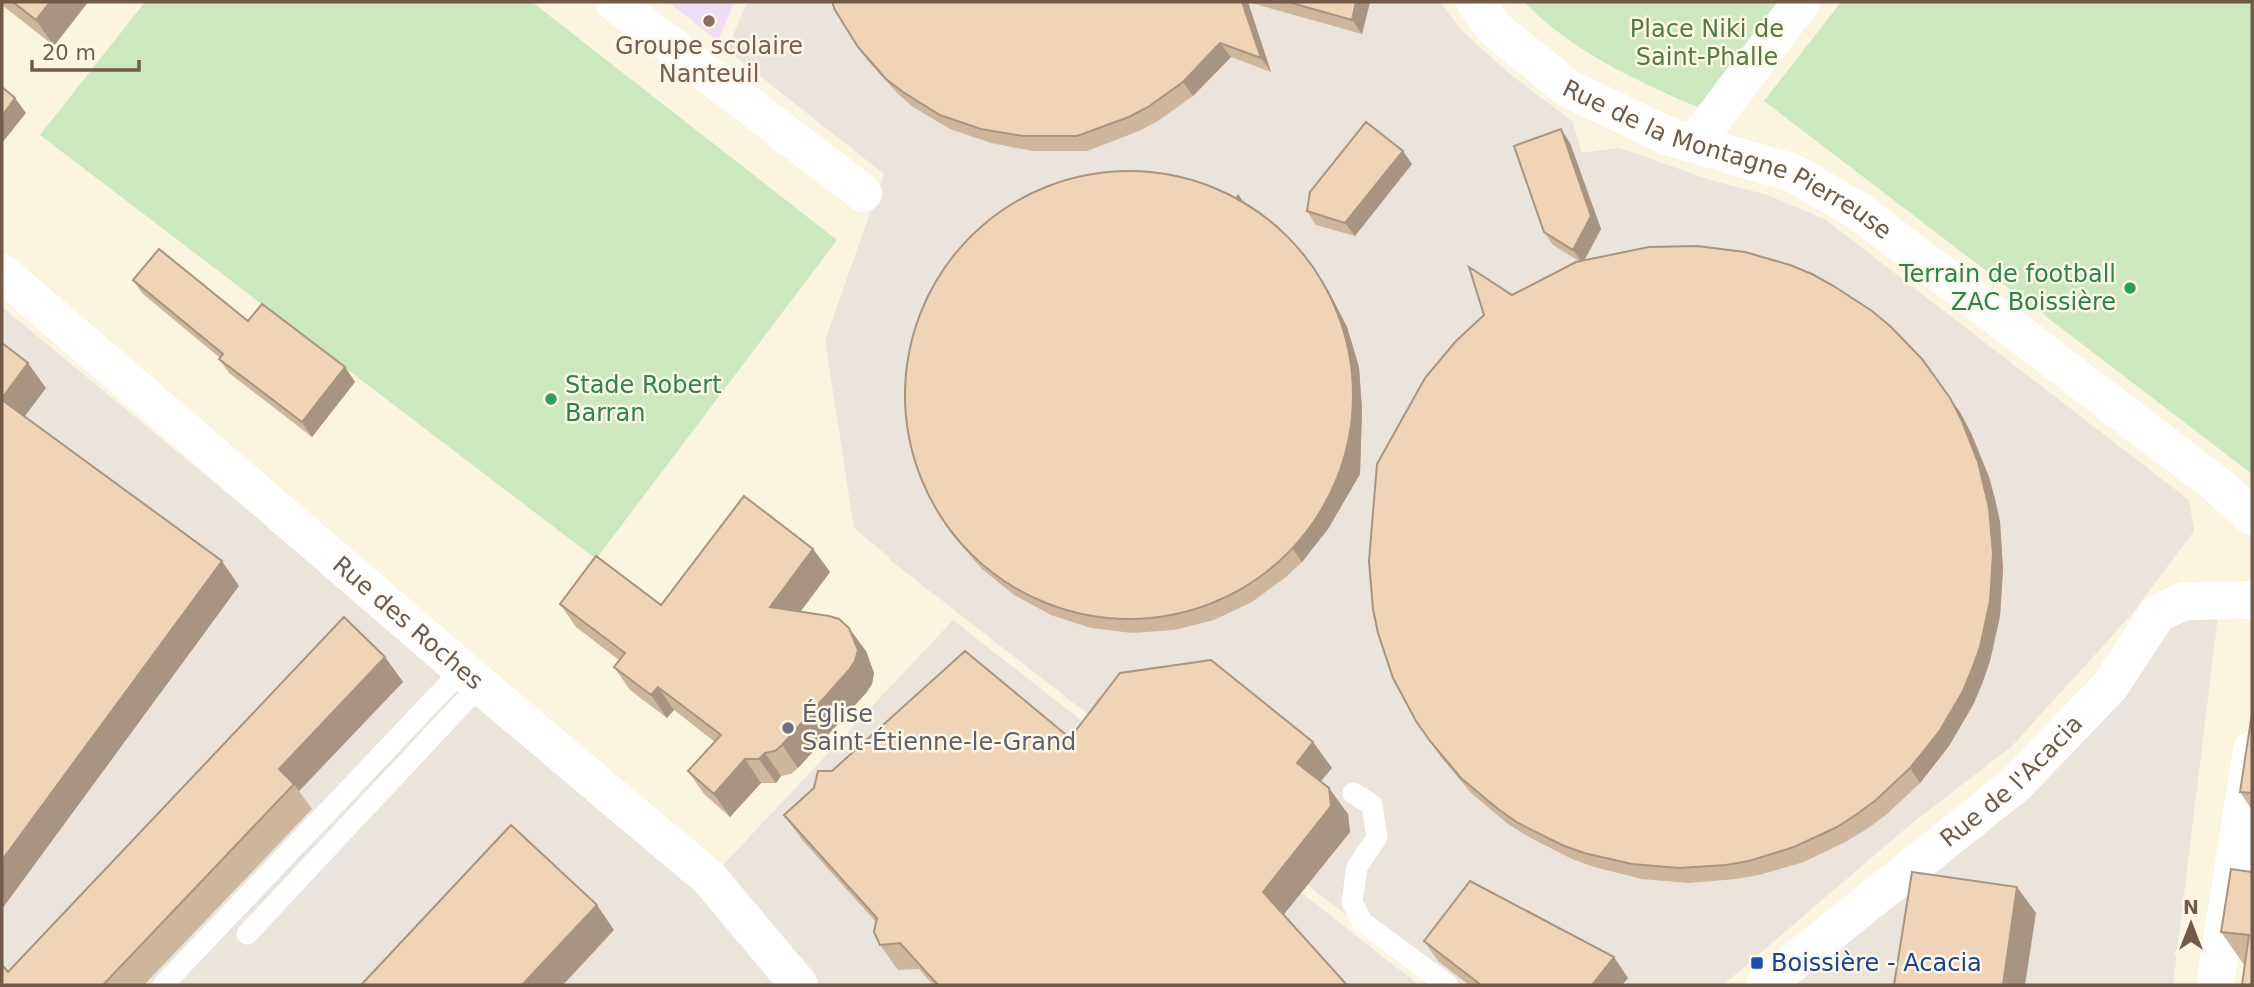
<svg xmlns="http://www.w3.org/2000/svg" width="2254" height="987" viewBox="0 0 2254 987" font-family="'DejaVu Sans',sans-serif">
	<rect width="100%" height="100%" fill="#fbf4df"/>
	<path fill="#eae4db" d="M747,2H1440L1462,31L1511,75L1572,121L1582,153L1617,148L1632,152L1710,180L1768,195L1826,220L2189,500L2194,531L2131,615L2011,747L1912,823L1723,985H1436L890,560V558L854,528L825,340L884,174L727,50Z
		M2,307L702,886L710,879L953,620L1419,985H2Z
		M2220,599L2173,985H1765L2016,784L2158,613Z"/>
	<path fill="#f0dcf7" d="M668,2H734L718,41Z"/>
	<path fill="#cbe8bf" d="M145,2H532L837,240L596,559L40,135Z
		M1524,2H1787L1704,110C1639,82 1574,53 1524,2Z
		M1841,2H2252V474L1764,101Z"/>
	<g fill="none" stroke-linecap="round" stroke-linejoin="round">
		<path stroke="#fff" stroke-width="21" d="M1353,793L1372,805L1377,837L1357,867L1352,902L1362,922L1448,985
			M247,934L480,685
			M163,985L462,670"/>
		<g stroke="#fff" stroke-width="38">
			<path d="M614,2L863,193"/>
			<path id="s1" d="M1475,2L1495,29L1569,89L1670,137L1793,173L1860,212L2216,484L2252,516"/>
			<path d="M1694,144L1801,2"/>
			<path id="s2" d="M2,273L480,685L710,879L799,985"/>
			<path id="s3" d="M1765,985L2016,784L2110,686L2158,613L2185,601L2252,600"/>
			<path d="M2215,985L2252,750"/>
		</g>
	</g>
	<path fill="#ceb69d" d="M2,2H88L54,46L2,5Z
		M832,2H1370L1362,34L1248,2L1271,72L1231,57L1193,96L1158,121L1139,131L1087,151H1033L991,143L950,129L913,107L897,93L868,61L858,47Z
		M1570,143L1601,229L1584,260L1960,412L1971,433L1989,477L1995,499L2000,522L2003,569L2000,616L1990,661L1982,684L1973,705L1949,746L1920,783L1886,815L1867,829L1847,841L1804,862L1759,875L1736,879L1689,883L1642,879L1594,867L1572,859L1529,837L1508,824L1471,793L1440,756L1416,721L1512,295L1579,261L1553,245L1544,232Z
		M1412,164L1355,236L1316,225L1307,211Z
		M1238,194L1245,204L1328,290L1347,327L1359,367L1362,410L1360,474L1328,529L1302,562L1286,577L1252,602L1214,620L1174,630L1132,633L1091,628L1051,615L1014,595L982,569L954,537L944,523Z
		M133,280L248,321L345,367L355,382L312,437L229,373L219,359L220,358L143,294Z
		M813,549L830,572L800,612L866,651L874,673L872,684L866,693L798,768L791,774L781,776L776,783H761L730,817L704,794L688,771L715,742L674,710L667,718L630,690L614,667L619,660L576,627L560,604L661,605Z
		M385,657L403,682L299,791L312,809L144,985H2L8,972Z
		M2252,713V810L2240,792Z
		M1070,738L1313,742L1332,768L1321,781L1348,814L1350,832L1283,915L1347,985H933L919,969L898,970L880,945L876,922L803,841L784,815L832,771Z
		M2252,872V985L2245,966L2221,932Z
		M1424,941L1628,978L1622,985H1469L1438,961Z"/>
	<path fill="#a89480" d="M50,2H88L54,46L36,20Z
		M1242,2H1248L1271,72L1261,58Z
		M1356,2H1370L1362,34L1352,20Z
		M1220,43L1231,57L1193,96L1183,82Z
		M15,98L26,113L2,143V116Z
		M1561,129L1570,143L1601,229L1583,263L1573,250Z
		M1403,151L1412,164L1355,236L1345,223Z
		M1238,194L1248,209L1236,198Z
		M1318,275L1328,290L1347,327L1359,367L1362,410L1360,474L1328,529L1302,562L1292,548Z
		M28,363L46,388L19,424L2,400V398Z
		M345,367L355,382L312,437L302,422Z
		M1950,398L1960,412L1971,433L1989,477L1995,499L2000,522L2003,569L2000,616L1990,661L1982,684L1973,705L1949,746L1920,783L1910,768Z
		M813,549L830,572L786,631L770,607Z
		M222,561L239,586L2,909V860Z
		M849,628L866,651L874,673L872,684L866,693L798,768L782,745Z
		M385,657L403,682L299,791L294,784L279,769Z
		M658,687L674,710L667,718L651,695Z
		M1313,742L1332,768L1315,788L1297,763Z
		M765,753L781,776L776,783L759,759Z
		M745,759L761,783L730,817L714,794Z
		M1329,788L1348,814L1350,832L1281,918L1263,892Z
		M2017,887L2036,913L2025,985H2003Z
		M597,905L614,930L563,985H522Z
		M1614,957L1628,978L1622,985H1592Z"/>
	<path fill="#f0d4b7" stroke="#a89480" stroke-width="2" d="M13,2H50L36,20Z
		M832,2H1242L1261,58L1220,43L1183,82L1148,107L1129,117L1077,136H1023L981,129L940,115L903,92L886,79L858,47L835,10Z
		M1288,2H1356L1352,20Z
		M2,87L15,98L2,116Z
		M1366,122L1403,151L1345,223L1307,211L1310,192Z
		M1561,129L1591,216L1573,250L1544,232L1514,146Z
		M905 395a224 224 0 1 1 448 0a224 224 0 1 1-448 0Z
		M1697,246L1745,252L1790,265L1812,274L1832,285L1872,311L1890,326L1922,359L1950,398L1961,419L1978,462L1989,508L1993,554L1990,601L1980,647L1972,669L1963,691L1939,732L1910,768L1876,800L1857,814L1837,827L1794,847L1749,861L1726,865L1679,868L1632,864L1584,853L1562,845L1518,823L1498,809L1461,778L1430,741L1416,721L1393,678L1378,633L1373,609L1369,561L1377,464L1425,378L1456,341L1484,315L1469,267L1512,295L1576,262L1649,247Z
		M159,249L248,321L262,304L345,367L302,422L219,359L223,354L133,280Z
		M2,343L28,363L2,398Z
		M2,400L222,561L2,860Z
		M744,496L813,549L770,607L829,616L839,619L849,628L858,650L855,661L849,670L782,745L775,751L765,753L759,759H745L714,794L688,771L721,735L658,687L651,695L614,667L625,653L560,604L596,556L661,605Z
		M344,617L385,657L279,769L294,784L103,985H2V965L8,972Z
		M965,651L1070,738L1120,673L1211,660L1313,742L1297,763L1329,788L1331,806L1263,892L1347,985H938L900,943L880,945L874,932L877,918L784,815L814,788L818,771H832Z
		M2252,713V793L2240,792Z
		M511,825L597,905L522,985H361Z
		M2231,869L2252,872V985H2242L2249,935L2221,932Z
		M1912,872L2017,887L2003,985H1894Z
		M1470,881L1614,957L1592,985H1481L1424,941Z"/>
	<circle fill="#8d6e63" stroke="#fff7e5" stroke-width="2.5" cx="709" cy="21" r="7"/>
	<g fill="#2e9e5b" stroke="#fff7e5" stroke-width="2.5">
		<circle cx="2130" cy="288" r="7"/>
		<circle cx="551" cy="399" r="7"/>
	</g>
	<circle fill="#6b7280" stroke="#fff7e5" stroke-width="2.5" cx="788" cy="728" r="7"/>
	<rect fill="#1a4fb4" stroke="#fff7e5" stroke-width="2.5" x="1750" y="956" width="14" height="14" rx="3.5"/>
	<g text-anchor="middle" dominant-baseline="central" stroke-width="5" stroke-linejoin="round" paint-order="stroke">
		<g font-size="24" fill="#4e7c42" stroke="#fff7e5">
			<text x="1707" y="29">Place Niki de<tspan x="1707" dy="28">Saint-Phalle</tspan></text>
		</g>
		<g font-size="24" fill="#785e54" stroke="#fff7e5">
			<text x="709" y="46">Groupe scolaire<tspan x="709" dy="28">Nanteuil</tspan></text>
		</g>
		<g font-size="24" fill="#715b48" stroke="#fff7e5">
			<text stroke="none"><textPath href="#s1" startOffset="303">Rue de la Montagne Pierreuse</textPath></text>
			<text stroke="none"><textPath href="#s2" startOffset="536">Rue des Roches</textPath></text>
			<text stroke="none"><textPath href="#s3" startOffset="320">Rue de l'Acacia</textPath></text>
		</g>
		<g font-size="24" fill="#27864d" stroke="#fff7e5" text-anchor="end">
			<text x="2116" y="274">Terrain de football<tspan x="2116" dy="28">ZAC Boissière</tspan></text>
			<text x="565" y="385" text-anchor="start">Stade Robert<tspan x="565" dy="28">Barran</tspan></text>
		</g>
		<g font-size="24" fill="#5b616d" stroke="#fff7e5" text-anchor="start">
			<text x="802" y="714">Église<tspan x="802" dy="28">Saint-Étienne-le-Grand</tspan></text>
		</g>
		<g font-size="24" fill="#164399" stroke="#fff7e5" text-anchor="start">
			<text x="1771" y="963">Boissière - Acacia</text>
		</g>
	</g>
	<rect width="2254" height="987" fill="none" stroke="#715b48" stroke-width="7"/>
	<g transform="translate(2191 924)" stroke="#fff7e5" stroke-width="5" paint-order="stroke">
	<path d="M0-5L12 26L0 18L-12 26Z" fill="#715b48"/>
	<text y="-10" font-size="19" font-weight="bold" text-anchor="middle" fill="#715b48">N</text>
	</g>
	<path d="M32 60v10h107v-10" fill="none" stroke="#715b48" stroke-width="3.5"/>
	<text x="42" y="60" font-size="21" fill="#715b48" stroke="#fff7e5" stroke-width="5" paint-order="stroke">20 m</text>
</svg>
